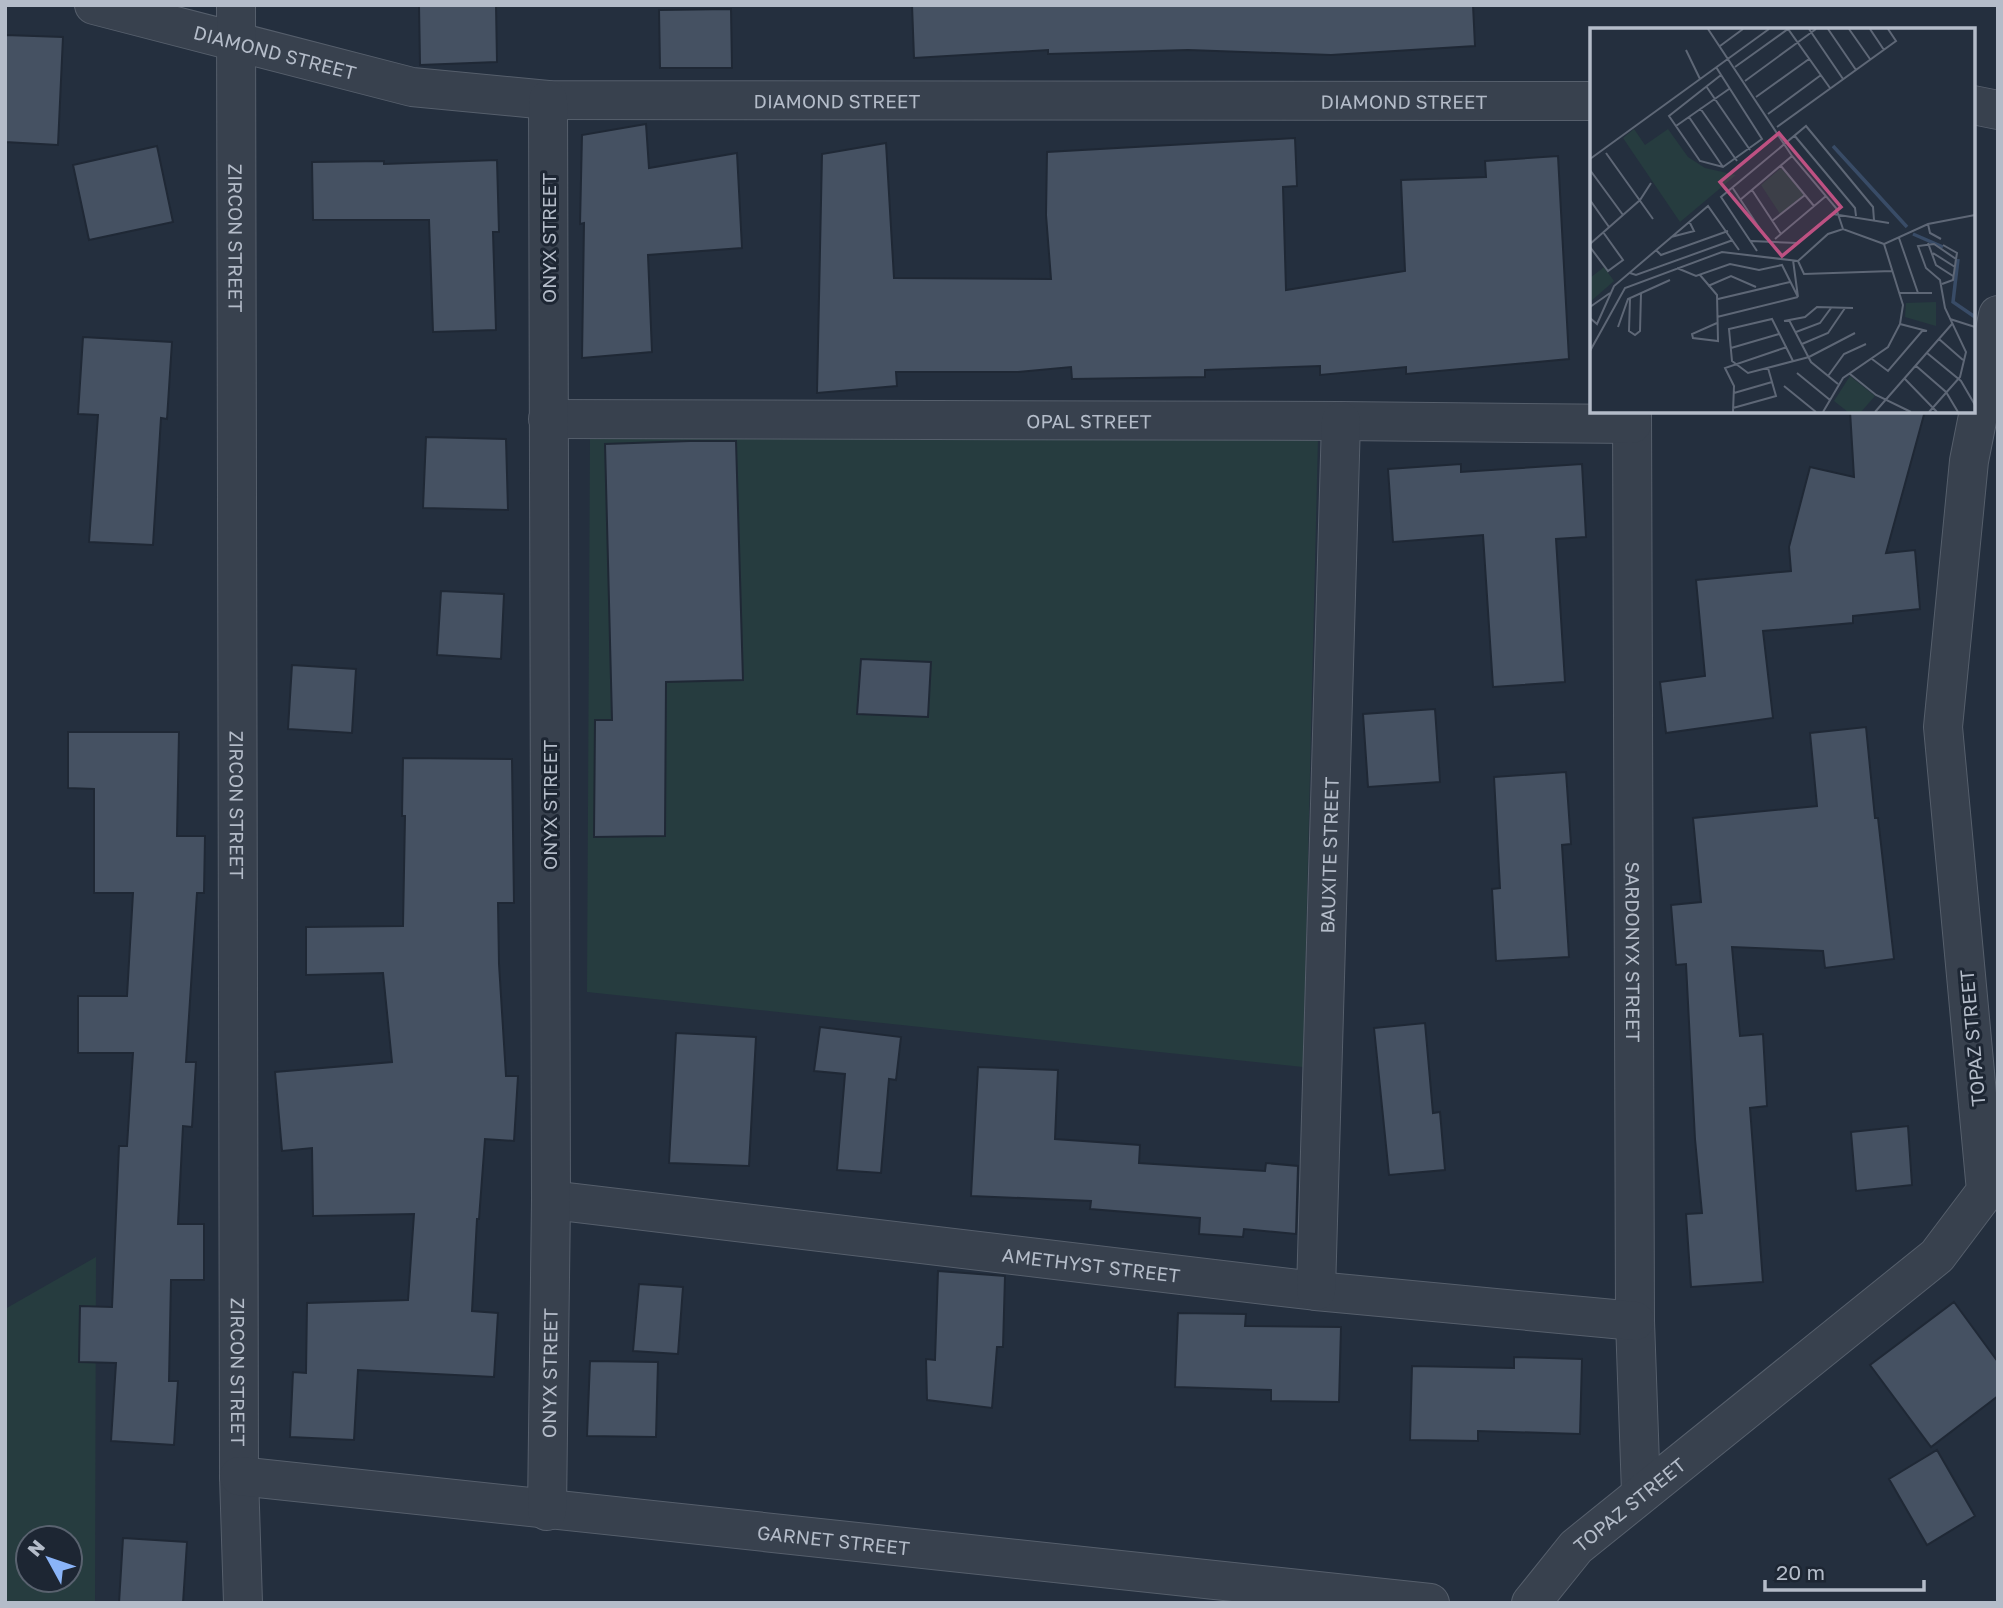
<svg xmlns="http://www.w3.org/2000/svg" width="2003" height="1608" viewBox="0 0 2003 1608" font-family="'Golos Text',sans-serif">
	<rect width="100%" height="100%" fill="#242f3e"/>
	<path fill="#263c3f" fill-rule="evenodd" d="M590,437H1318L1303,1067L587,992Z
		M96,1257L95,1603H5V1309ZM28,1538H70V1580H28Z"/>
	<path fill="#455162" stroke="#1f2835" stroke-width="2" d="M419,5H496L497,62L420,65Z
		M912,5H1473L1475,46L1331,55L1188,50L1048,54V50L914,58Z
		M731,9L732,68H660L659,10Z
		M5,35L63,37L58,145L5,142Z
		M646,124L649,168L737,153L742,248L648,255L652,352L582,358L584,223L580,224L582,135Z
		M1295,138L1297,186L1283,187L1286,290L1405,271L1401,180L1486,177L1485,161L1558,156L1569,359L1406,374V367L1320,375V366L1205,370V377L1072,379L1071,367L1018,372H896L897,386L817,393L822,154L886,143L894,278L1051,279L1046,215L1047,152Z
		M157,146L173,222L89,240L73,165Z
		M497,160L499,232H493L496,330L433,332L429,220H313L312,162L384,161V164Z
		M83,337L172,342L167,419L161,418L153,545L89,542L98,415L78,414Z
		M1850,411H1925L1886,553L1915,550L1920,609L1853,616V623L1763,631L1773,718L1666,733L1660,682L1705,676L1696,580L1791,571L1789,547L1810,467L1854,477Z
		M426,437L506,439L508,510L423,508Z
		M690,441H736L743,680L666,682L665,836L594,837L595,720H612L605,444Z
		M1461,464V472L1582,464L1586,537L1556,539L1565,682L1493,687L1483,535L1393,542L1388,469Z
		M441,591L504,594L501,659L437,655Z
		M861,659L931,662L928,717L857,714Z
		M292,665L356,669L352,733L288,729Z
		M1435,709L1440,782L1368,787L1363,714Z
		M1866,727L1875,818H1878L1894,959L1825,968L1823,951L1732,947L1740,1036L1763,1034L1767,1106L1750,1108L1763,1282L1691,1287L1686,1214L1702,1213L1695,1139L1686,964L1676,965L1671,905L1701,902L1693,818L1817,806L1810,733Z
		M68,732H179L177,836H205L204,893H197L186,1062H196L192,1127L183,1126L178,1224H204V1280H171L169,1381H178L174,1445L111,1441L116,1363L79,1362L80,1306L112,1307L119,1146H127L133,1053H78V996H127L133,893H94V789L68,788Z
		M403,758L512,759L514,903H498L499,964L506,1076H518L514,1141L485,1139L479,1219H477L472,1311L498,1313L494,1377L358,1370L354,1440L290,1437L293,1372L306,1373L307,1303L408,1300L414,1214L313,1216L312,1148L282,1151L275,1072L392,1062L383,973L306,975V927L403,926L405,816H402Z
		M1566,772L1571,844L1562,845L1569,957L1496,961L1492,889L1500,888L1494,777Z
		M1425,1023L1433,1113L1440,1112L1445,1170L1389,1175L1374,1028Z
		M820,1027L901,1037L896,1080L889,1079L881,1173L837,1170L845,1074L814,1071Z
		M676,1033L756,1037L749,1166L669,1163Z
		M978,1067L1058,1070L1055,1139L1140,1145L1139,1163L1265,1171L1266,1163L1298,1166L1296,1234L1244,1229L1243,1237L1199,1234L1200,1218L1090,1209L1091,1201L971,1196Z
		M1908,1126L1912,1185L1856,1191L1851,1132Z
		M938,1271L1005,1276L1003,1347H997L992,1408L927,1400L926,1359L935,1360Z
		M639,1284L683,1287L678,1354L633,1351Z
		M1954,1302L1998,1362V1396L1931,1447L1870,1365Z
		M1178,1313L1246,1314L1245,1326L1341,1327L1339,1402L1271,1401V1390L1175,1387Z
		M1514,1357L1582,1359L1580,1434L1478,1431V1441L1410,1440L1412,1366L1514,1368Z
		M590,1361L658,1362L656,1437L587,1436Z
		M1937,1450L1975,1516L1927,1545L1889,1479Z
		M123,1538L187,1542L183,1603H119Z"/>
	<g fill="none" stroke-linecap="round" stroke-linejoin="round">
		<defs>
			<g id="minor">
				<path id="s1" d="M94,5L412,87L548,100L1592,101"/>
				<path id="s2" d="M236,5L239,1476L243,1603"/>
				<path d="M1973,105L1998,110"/>
				<path id="s3" d="M1632,411L1635,1321L1641,1493"/>
				<path id="s4" d="M548,419L1341,421L1632,424"/>
				<path id="s5" d="M551,1200L1316,1291L1635,1321"/>
				<path id="s6" d="M1316,1291L1341,421"/>
				<path id="s7" d="M239,1476L1430,1603"/>
				<path id="s8" d="M547,1511L551,1200L548,100"/>
				<path id="s9" d="M1531,1603L1576,1547L1937,1256L1986,1191L1943,727L1969,461L1998,315"/>
			</g>
		</defs>
		<use href="#minor" stroke="#565f6c" stroke-width="40"/>
		<use href="#minor" stroke="#38414e" stroke-width="38"/>
	</g>
	<g text-anchor="middle" dominant-baseline="central" stroke-width="6" stroke-linejoin="round" paint-order="stroke">
		<g font-size="19" fill="#b4bcc9" stroke="#1d2633">
			<text stroke="none"><textPath href="#s1" startOffset="187">DIAMOND STREET</textPath></text>
			<text stroke="none"><textPath href="#s1" startOffset="754">DIAMOND STREET</textPath></text>
			<text stroke="none"><textPath href="#s1" startOffset="1321">DIAMOND STREET</textPath></text>
			<text stroke="none"><textPath href="#s2" startOffset="233">ZIRCON STREET</textPath></text>
			<text transform="translate(548 238) rotate(-90)">ONYX STREET</text>
			<text stroke="none"><textPath href="#s4" startOffset="541">OPAL STREET</textPath></text>
			<text stroke="none"><textPath href="#s2" startOffset="800">ZIRCON STREET</textPath></text>
			<text transform="translate(549 805) rotate(-90)">ONYX STREET</text>
			<text stroke="none"><textPath href="#s6" startOffset="436">BAUXITE STREET</textPath></text>
			<text stroke="none"><textPath href="#s3" startOffset="541">SARDONYX STREET</textPath></text>
			<text transform="translate(1972 1038) rotate(-95)">TOPAZ STREET</text>
			<text stroke="none"><textPath href="#s5" startOffset="544">AMETHYST STREET</textPath></text>
			<text stroke="none"><textPath href="#s2" startOffset="1367">ZIRCON STREET</textPath></text>
			<text stroke="none"><textPath href="#s8" startOffset="138">ONYX STREET</textPath></text>
			<text stroke="none"><textPath href="#s9" startOffset="140">TOPAZ STREET</textPath></text>
			<text stroke="none"><textPath href="#s7" startOffset="598">GARNET STREET</textPath></text>
		</g>
	</g>
	<g transform="translate(1590 28)">
		<rect width="385" height="385" fill="#242f3e"/>
		<path d="M44,101L55,117L78,101L98,129L115,140L146,147L90,194L33,110ZM191,140L214,167L190,186L171,157ZM14,239L24,253L0,274V250ZM346,274V298L315,289L316,275ZM260,348L285,368L271,384H258L244,373Z" fill="#263c3f"/>
		<path fill="none" stroke="#394c67" stroke-width="3.5" d="M243,118L317,199M323,206L353,219M368,231L363,274L385,289"/>
		<path fill="none" stroke="#5e6776" stroke-width="2" d="M118,1L202,128L246,180L253,201M219,1L253,51M238,1L266,42M259,1L280,31M280,1L294,22M130,18L153,1M96,22L110,51M126,39L172,111L133,139L110,133L79,88L131,47M145,39L198,1L240,60M155,53L226,1M116,58L160,122M166,69L219,31M110,80L147,133M178,86L231,47M99,89L133,139M86,98L139,61M187,99L306,13L298,1M204,107L265,180L266,188M16,125L63,191M0,131L179,1M191,138L224,178M0,142L33,187M142,159L176,210M162,162L191,206M0,172L19,199M150,172L202,128M182,193L215,167M338,196L340,205L351,211M81,209L104,203L99,193M309,210L328,265M185,211L236,168M161,213L207,215L243,186L299,195M338,215L346,237L363,248M0,216L50,172L61,155M353,217L367,225L366,231M0,219L18,243L33,232L13,204M66,222L71,227L138,203M167,223L131,169L216,98L283,179L284,192M343,225L365,239M203,232L208,269M208,233L214,246L302,243M87,240L106,248L140,236L169,242L192,237L208,269M40,245L46,247L143,212M110,247L127,267L128,313L103,310L102,306L127,295M352,256L363,252L366,231M118,258L141,248L166,259M310,265H342M40,270L39,303L45,307L50,303L51,265M128,271L200,254M0,279L20,265M127,289L208,269M0,290L7,296L24,258L118,178L149,222M360,291L385,299M199,292L221,334L248,356M194,293L215,289L227,279L263,280M310,296L337,303M28,299L38,271L80,252M206,304L230,295L241,280M349,311L373,332M212,316L238,305L255,280M141,320L189,306M0,323L35,260L132,224L208,233L238,206L253,201L294,216M337,325L371,353L385,377M282,331L298,343L333,302M203,333L182,291L139,301L142,333L158,345L219,329L265,305M325,337L356,364L368,384M207,345L240,372M260,346L286,367L321,384M238,348L254,326L276,316M314,350L347,384M194,358L226,384M144,365L182,354M143,380L186,368L178,340M143,384L144,358L135,340L197,319M233,384L253,350L298,319L310,296L313,277L294,216L338,196L385,187M285,384L362,296M339,384L370,349L376,324L355,280L350,252L336,240L328,218L344,216L366,231"/>
		<path fill="#bd5182" fill-opacity="0.15" stroke="#bd5182" stroke-width="3.5" d="M189,105L251,179L192,228L130,154Z"/>
		<rect width="385" height="385" fill="none" stroke="#b4bcc9" stroke-width="3.5"/>
	</g>
	<rect width="2003" height="1608" fill="none" stroke="#b4bcc9" stroke-width="14"/>
	<g transform="translate(49 1559) rotate(310)"><circle r="33" fill="#1d2633" stroke="#59626f" stroke-width="2"/>
	<path d="M0-5L12 26L0 18L-12 26Z" fill="#8ab4f8"/>
	<text y="-10" font-size="19" font-weight="bold" text-anchor="middle" fill="#b4bcc9">N</text>
	</g>
	<path d="M1765 1580v10h159v-10" fill="none" stroke="#b4bcc9" stroke-width="3.5"/>
	<text x="1776" y="1580" font-size="21" fill="#b4bcc9" stroke="#1d2633" stroke-width="5" paint-order="stroke">20 m</text>
</svg>
